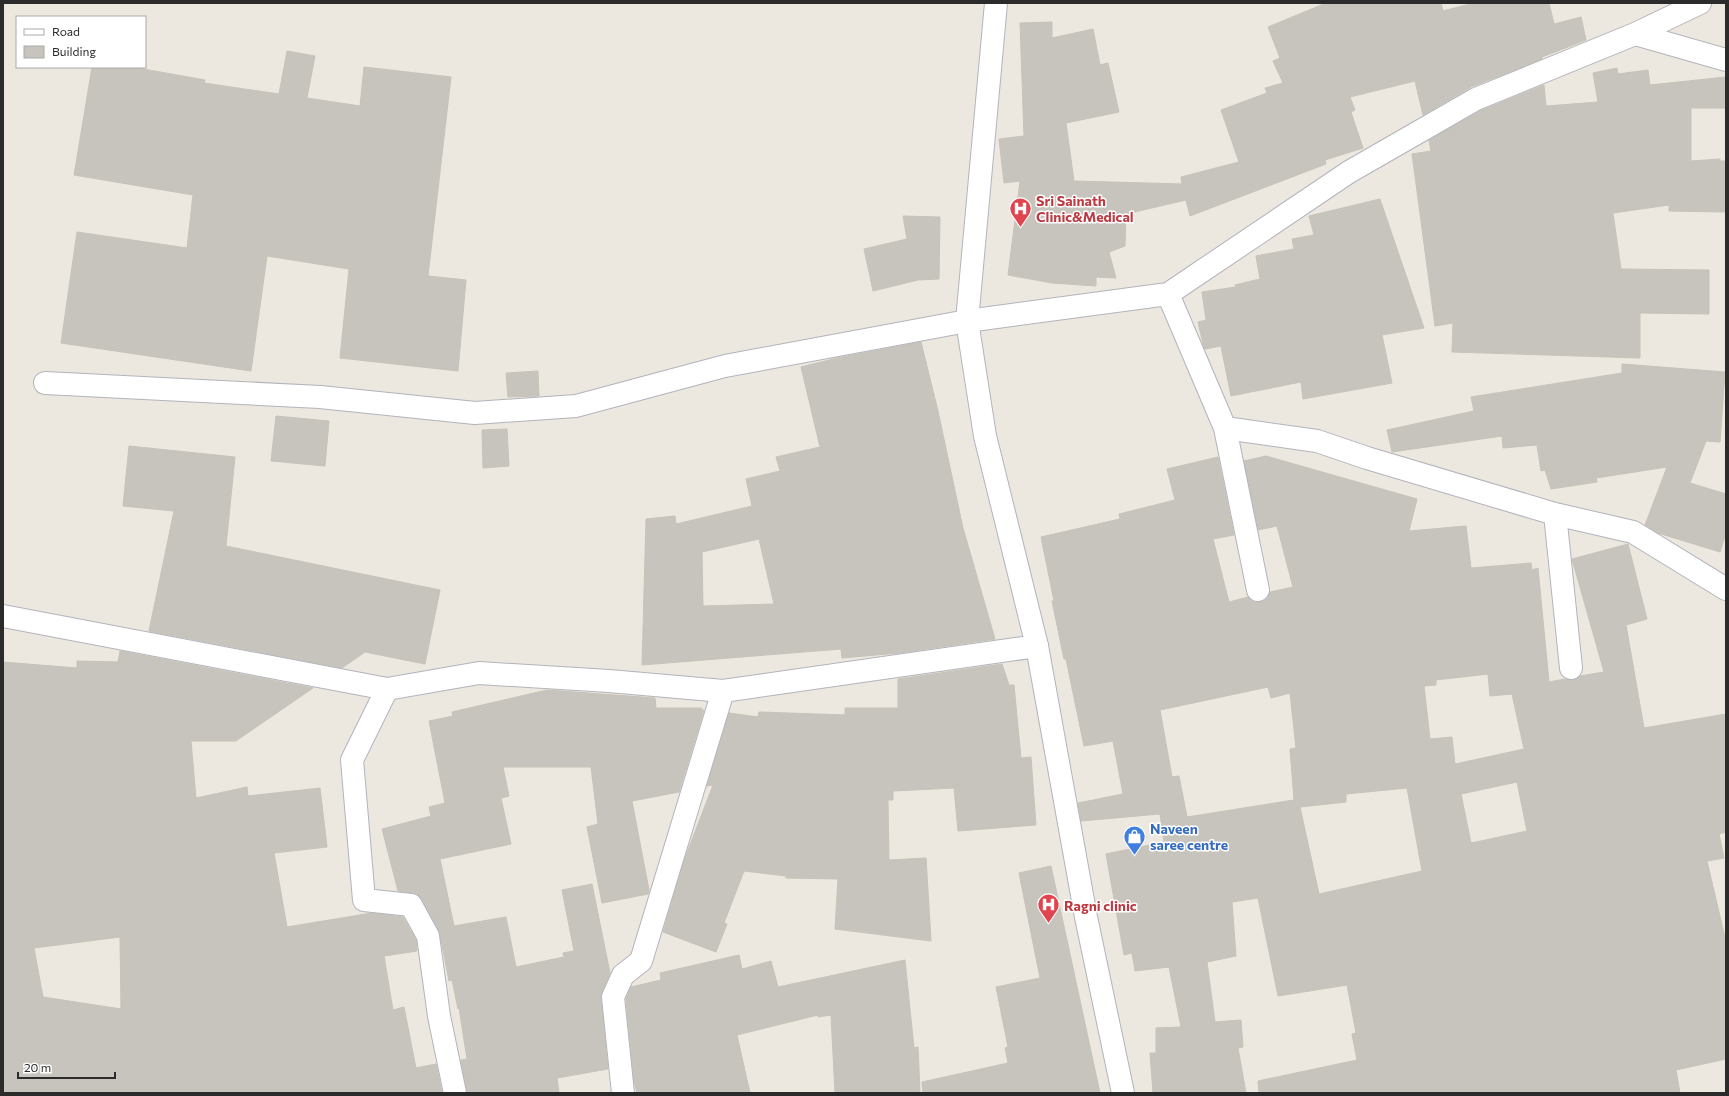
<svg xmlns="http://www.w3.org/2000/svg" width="1729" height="1096" viewBox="0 0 1729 1096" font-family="Commissioner,sans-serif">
	<rect width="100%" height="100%" fill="#ece7df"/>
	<path fill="#c7c4be" stroke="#c7c3b8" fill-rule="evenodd" d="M1326,3H1441L1443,11L1474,3H1549L1554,24L1581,17L1586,40L1542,57V59L1471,87L1423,115L1415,81L1350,97L1355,110L1351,112L1363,148L1325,160L1326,164L1190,216L1186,200L1126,214L1125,246L1109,252L1116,278L1096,277V286L1052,283L1008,275L1020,181L1004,183L999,139L1024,136L1020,23L1052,22V38L1093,29L1100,65L1108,63L1119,112L1066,123L1074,181L1182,184L1181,177L1239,162L1221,110L1267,93L1265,88L1283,83L1273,61L1280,58L1268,27Z
		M287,51L315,56L307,98L360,106L364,67L451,77L428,276L466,280L458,371L340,358L349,269L267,256L251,371L61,343L77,232L187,248L193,195L74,175L92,67H132L205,80L204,83L279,94Z
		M1617,68L1618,74L1648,70L1650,85L1726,77V108H1691V161L1720,159V161H1726V212L1669,211V205L1613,213L1621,269L1709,270V314L1640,313V358L1452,352L1453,323L1435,326L1412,154L1431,151L1429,140L1482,110L1544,85L1546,106L1598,102L1593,73Z
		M1380,199L1424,328L1382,335L1392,383L1303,399L1301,382L1231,396L1221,346L1205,349L1203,344L1198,322L1206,320L1202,292L1236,287L1235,285L1260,279L1256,256L1294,249L1292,239L1314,235L1309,216Z
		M903,216L940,217L939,279L918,280L873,291L864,249L907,239Z
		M921,342L938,411L963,528L995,639L899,653L842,658L841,649L642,665L646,519L675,516L676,524L752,506L746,479L780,471L776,457L820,447L801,367L837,358ZM759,539L774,604L703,606L702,552Z
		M1622,364L1725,372L1720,442L1706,441L1690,483L1726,494V533L1720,552L1658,533L1645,525L1667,467L1596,478L1597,482L1551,489L1545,470L1541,471L1537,445L1503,448L1502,436L1392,452L1387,430L1474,411L1471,397L1622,373Z
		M538,371L539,396L508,397L506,373Z
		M276,416L329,421L325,466L271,461Z
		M507,429L509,466L483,468L482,430Z
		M129,446L235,457L226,546L440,590L425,664L365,652L342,668L149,631L174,511L123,506Z
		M1266,456L1417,499L1409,531L1466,526L1471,568L1531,563L1532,570L1538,568L1549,682L1565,679L1573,680L1580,676L1604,672L1572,559L1628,544L1647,619L1626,625L1644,728L1726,714V832L1719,834L1724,858L1707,861L1726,942V1059L1676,1070L1680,1093H1259L1258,1081L1357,1060L1352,1034L1356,1033L1347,985L1278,996L1258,898L1232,902L1236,956L1207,962L1215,1022L1241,1020L1243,1047L1238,1048L1246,1093H1153L1150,1053H1156V1028L1181,1027L1169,967L1135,971L1132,953L1124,955L1106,854L1164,842L1160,814L1081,821L1078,803L1123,794L1113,741L1084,746L1066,659H1064L1052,601H1054L1041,537L1120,519L1119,514L1175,500L1167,469L1218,457L1234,535L1213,539L1229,602L1248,597L1254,602H1261L1267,599L1270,592L1293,587L1277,526L1258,530L1244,461ZM1488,674L1490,696L1512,694L1524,749L1455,764L1452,737L1430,739L1424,686L1436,685V680ZM1268,687L1271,698L1290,693L1296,748L1290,749L1294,800L1187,817L1179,776L1172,777L1160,710ZM1517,782L1527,831L1471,843L1461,794ZM1407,788L1422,871L1319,894L1300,807L1346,802V794Z
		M120,651L313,688L236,741H191L196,798L247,787L248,796L320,788L327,847L274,853L287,927L372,913L403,917L416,940L417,951L384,956L393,1010L404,1007L416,1068L436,1064L442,1093H3V662L77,668V661L118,662ZM120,937L121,1009L43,997L34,948Z
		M1002,664L1009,685H1014L1021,758L1031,757L1036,825L958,831L954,788L893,791V800H888L889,860L926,858L931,941L835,929L838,879L786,878V876L744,871L724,923L727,924L716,952L663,932L685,858L713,785L707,786L729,713L758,717L759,712L845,715V708H898V679Z
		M547,690L655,698L656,708H702V710H704L679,792L632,801L649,890L648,894L602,903L587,827L598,824L591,767H503L509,796L501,798L511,844L440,859L454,926L506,917L516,967L564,957L563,953L574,951L562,890L592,884L610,973L602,992L601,998L608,1069L557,1078L559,1093H467L461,1060L467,1059L459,1008L458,1009L452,980L449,981L440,934L422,899L418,895L398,891L382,829L431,816L429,807L445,803L429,721L453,716L452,712Z
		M1051,866L1100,1093H923L922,1082L1008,1063L1005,1048L1008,1047L996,987L1040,978L1019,873Z
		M739,955L742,969L771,961L778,987L905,960L914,1048L918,1047L920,1093H835L831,1015L818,1017V1015L737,1035L750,1093H637L634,1081L626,999L631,987L661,980L660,973Z"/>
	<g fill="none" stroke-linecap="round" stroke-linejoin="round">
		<defs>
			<path id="minor" d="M1635,34L1726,60
				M1168,294L1225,428L1317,441L1367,458L1555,514L1633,532L1726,589
				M45,383L320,397L475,413L576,406L725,366L967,321L1168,294L1349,172L1476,99L1635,34L1700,3
				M1225,428L1258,590
				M1555,514L1571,668
				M387,689L352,760L364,900L411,905L428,936L439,1016L455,1093
				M623,1093L613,997L623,975L641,961L723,691"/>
			<path id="tertiary" d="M3,616L387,689L479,673L609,681L723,691L1037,646"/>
			<path id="secondary" d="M996,3L967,321L985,436L1037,646L1086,917L1123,1093"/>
		</defs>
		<use href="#minor" stroke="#b2b4bd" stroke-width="24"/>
		<use href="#tertiary" stroke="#b2b4bd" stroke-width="24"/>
		<use href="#secondary" stroke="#b2b4bd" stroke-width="24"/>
		<use href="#minor" stroke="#fff" stroke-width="22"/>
		<use href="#tertiary" stroke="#fff" stroke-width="22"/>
		<use href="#secondary" stroke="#fff" stroke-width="22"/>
	</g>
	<defs>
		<symbol id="hospital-pin" viewBox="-11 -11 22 30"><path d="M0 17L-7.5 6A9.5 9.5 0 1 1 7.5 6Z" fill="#e0444e" stroke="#fff"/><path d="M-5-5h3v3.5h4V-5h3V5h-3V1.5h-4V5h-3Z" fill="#fff"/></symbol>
		<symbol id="shop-pin" viewBox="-11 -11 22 30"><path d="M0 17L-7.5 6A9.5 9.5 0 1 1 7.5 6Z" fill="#3f7fe0" stroke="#fff"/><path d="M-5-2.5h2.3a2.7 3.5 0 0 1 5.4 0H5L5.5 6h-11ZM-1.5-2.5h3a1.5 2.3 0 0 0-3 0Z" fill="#fff"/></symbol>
	</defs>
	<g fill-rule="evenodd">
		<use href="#hospital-pin" x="1008" y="196" width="25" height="34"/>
		<use href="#shop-pin" x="1122" y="824" width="25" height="34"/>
		<use href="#hospital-pin" x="1036" y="892" width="25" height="34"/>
	</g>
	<g text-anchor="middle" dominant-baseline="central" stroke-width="3" stroke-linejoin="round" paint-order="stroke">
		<g font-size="14" font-weight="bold" fill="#be3a42" stroke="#fff" text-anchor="start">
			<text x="1036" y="200">Sri Sainath<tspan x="1036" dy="16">Clinic&amp;Medical</tspan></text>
			<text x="1064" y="905">Ragni clinic</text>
		</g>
		<g font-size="14" font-weight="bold" fill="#366cbe" stroke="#fff" text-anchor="start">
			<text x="1150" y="828">Naveen<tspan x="1150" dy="16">saree centre</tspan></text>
		</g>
	</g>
	<rect width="1729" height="1096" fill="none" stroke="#2b2b2b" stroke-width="8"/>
	<rect x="16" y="16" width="130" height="52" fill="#ffffff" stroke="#aaaaaa"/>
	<rect x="24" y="29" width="20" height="6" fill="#ffffff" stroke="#aaaaaa"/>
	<text x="52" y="36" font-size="12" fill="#2b2b2b">Road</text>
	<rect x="24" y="46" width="20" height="12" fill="#c7c4be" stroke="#aaaaaa"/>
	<text x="52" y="56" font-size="12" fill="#2b2b2b">Building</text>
	<path d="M18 1072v6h97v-6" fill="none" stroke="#2b2b2b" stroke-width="2"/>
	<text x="24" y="1072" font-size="12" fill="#2b2b2b" stroke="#ffffff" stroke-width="3" paint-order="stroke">20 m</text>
</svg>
